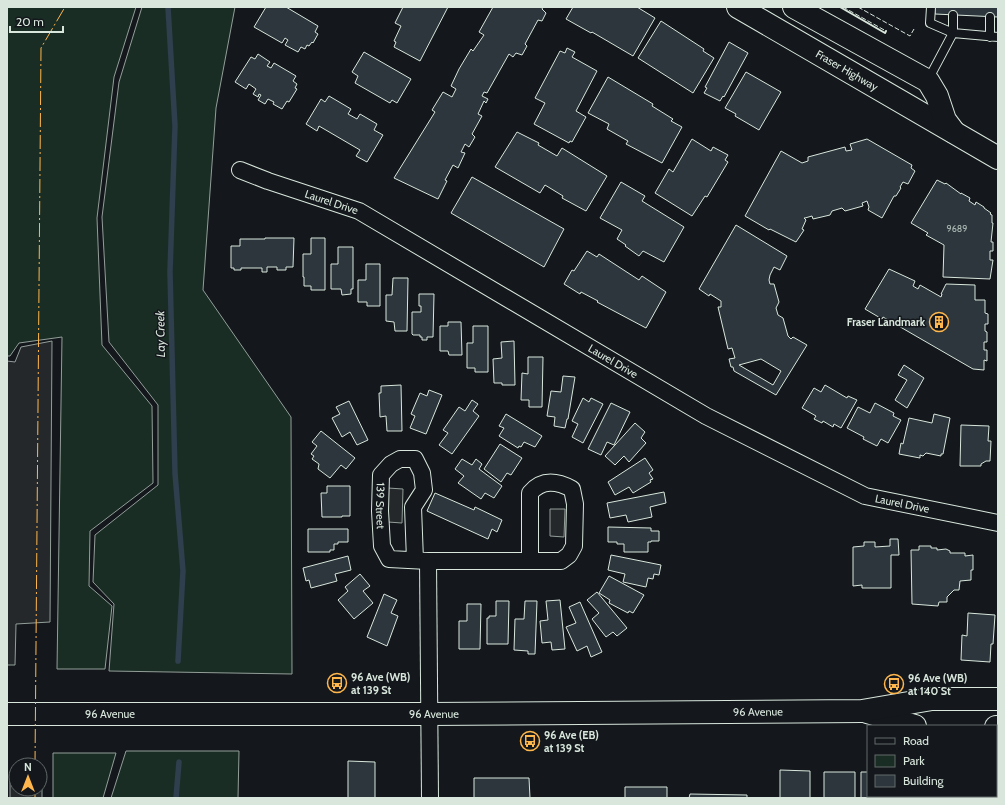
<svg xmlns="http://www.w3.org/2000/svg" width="1005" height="805" viewBox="0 0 1005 805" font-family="Cabin,sans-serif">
	<rect width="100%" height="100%" fill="#14181c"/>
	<path fill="#1a2d24" stroke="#939e99" d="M7,7H136L114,77L97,218L102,345L152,406L153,483L90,531L89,586L112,606L105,669H57L62,337L19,343L10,356H7Z
		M142,7H235L216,108L203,290L291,417L292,674L109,671L114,604L93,582L95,535L158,485V405L109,342L102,217L119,82Z
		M126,751H239L238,798H111Z
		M53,753H116L103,798H53Z"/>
	<path fill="#24282b" stroke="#939e99" d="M52,341L50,622L16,624L15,665H7V361L15,362L21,347Z
		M388,488L403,489L402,523L388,522Z
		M550,509H565L564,537L550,536Z
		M10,775H16V789H40V777H42V798H10Z"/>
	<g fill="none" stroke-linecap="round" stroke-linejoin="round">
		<path stroke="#2f3f4d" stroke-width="5.5" d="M168,7L175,126L170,272L175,473L183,571L178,661
			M176,798L179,762"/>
	</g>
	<path fill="#2c363c" stroke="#d8e6dc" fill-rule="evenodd" d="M266,7H286L318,26L315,32L318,34L313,43L312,42L309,46L307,45L305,49L301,47L298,52L285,45L288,40L285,38L282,43L254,27Z
		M403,7H448L420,61L394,47L396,42L394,41L401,26L395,23Z
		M493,7H543L542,9L546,13L542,21L538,20L525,44L527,46L522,55L516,53L513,57L509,54L487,93L484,92L482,96L488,99L486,103L484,101L478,114L482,116L472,134L475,137L469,147L465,144L461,152L465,153L458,168L453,165L445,180L447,181L438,199L394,178L435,112L432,110L443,92L452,97L456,89L451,86L459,69L471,49L473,51L484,35L479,32Z
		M573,7H637L655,18L633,56L592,32L591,33L566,19Z
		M935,7H998V17L935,14Z
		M661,21L704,49L703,51L714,58L693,93L638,58Z
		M729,42L748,53L724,97L723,96L720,101L704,93L707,88L705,87Z
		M567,48L575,52L572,57L597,71L576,111L586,117L572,142L570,141L569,143L534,124L545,103L535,98L560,51L565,53Z
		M364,52L411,79L397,103L392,100L390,103L355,83L358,76L352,72Z
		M258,54L270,62L267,66L271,68L274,63L296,76L293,81L297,84L295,88L297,89L289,102L287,101L282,109L273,104L274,102L268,99L265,104L258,100L261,95L259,94L258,97L253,94L256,89L249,84L246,89L235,82L251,57L255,59Z
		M746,72L781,92L759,130L735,116L736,114L725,108Z
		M608,77L653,104L652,106L673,119L671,121L682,127L662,163L626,144L628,141L607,129L609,124L588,113Z
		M329,96L351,109L348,114L357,119L360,114L377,124L374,130L383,135L367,162L356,156L360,150L319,126L317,131L306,124L321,99L325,102Z
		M517,132L539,143L538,145L557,156L562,148L607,176L586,211L562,198L563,196L545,185L540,193L495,167Z
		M692,139L711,151L713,147L728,155L725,160L728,162L707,197L705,196L692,216L655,193L669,169L673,172Z
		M867,139L912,165L911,168L915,171L908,184L903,182L900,187L901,188L896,196H894L882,218L868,210L869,207L867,201L862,203L863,206L845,211L842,208L832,211L830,215L813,219L812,216L805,218H804L806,220L802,229L804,230L796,242L770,229L769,230L745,216L781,151L802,163L808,161V157L845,147L846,151L852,150L850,144Z
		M472,177L564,229L544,267L451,213Z
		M937,180L945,184L946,183L961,194V193L970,198L969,201L975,205L976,202L984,207V208L991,213L990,214L992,215V223H993L991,242H993V251H990V260H993L990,279L943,277L944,245L926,235L928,233L911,223Z
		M621,182L645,196L642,201L684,227L664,262L643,251L639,256L625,246L626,245L617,239L622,230L600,218Z
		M736,225L787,256L780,270L774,267L770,275L769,280L770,284H774L779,302L776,308L778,315L783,318L788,336L791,339L793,337L807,345L776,395L734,371L733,367H731L729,359L735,358L732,348L728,349L718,307H721V301L710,294L709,296L699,289ZM761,359L781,371L773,385L739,365Z
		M265,238H294L293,267H286V270H277V267H267V272H262V268H241V270H234V268H231V246H240V239H265Z
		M311,238H325V290H311V286H304V277H303V254H311Z
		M338,247H353V289H351V294L342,295L341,289H331V264H338Z
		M587,251L597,257L599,254L639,280L642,276L666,292L646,328L597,302L598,301L581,292L580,294L564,284L572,270L574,271Z
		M366,264H380V306H367V302H358V280H366Z
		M889,269L915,281L913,286L918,289L920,285L941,297L942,294H941L946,284L975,285V300H985V313L988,314V324H985V331L987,332V342H984V350H987V361L984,360V370L973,369L883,317L882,319L865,309Z
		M393,278H408L407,331H395L394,322L386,321V295H392Z
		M419,294H434L433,337H427V340H422V337H420V335H413L412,334V312H421V306H419Z
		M448,322H461L462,355H449L448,351H440V326H448Z
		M473,326H488V372H475V368H467V343H473Z
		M514,341L515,385H502V383H494L493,359L502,358L501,342Z
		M528,357H543L542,407H529V400H521L522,373L528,374Z
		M904,365L924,378L907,408L895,400L907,380L898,375Z
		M563,376L575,377L568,419H567L565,428L554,426L555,417L547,416L551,391L561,392Z
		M401,385L402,431H387L386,416L380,417L379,393H381V386Z
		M825,385L847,398L848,396L857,400L841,428L834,424L833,427L823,421L822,423L814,419L816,416L802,408L814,388L821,392Z
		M429,390L442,395L426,434L410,428L415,416L411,414L420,393L427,396Z
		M583,398L589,402L591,398L603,404L583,443L572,437L578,424L572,421Z
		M472,400L478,404L473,411L479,416L452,454L439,445L448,433L443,430L459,407L465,411Z
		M349,401L368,440L357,445L350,432L342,437L332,418L340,414L336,407Z
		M611,403L630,412L614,445L607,442L601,455L588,449Z
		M875,403L894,413L893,416L901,420L888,443L881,439L877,446L863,439L864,437L847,428L858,407L870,413Z
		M506,414L542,436L535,447L524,442L521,447L519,446L518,448L499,436L504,428L499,426Z
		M934,414L950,418L943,454H941V456L926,453L923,456L920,455V458L899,454L901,443L903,444L909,418L932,423Z
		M635,423L645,432L641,438L646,443L629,462L624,456L615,465L605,456Z
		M961,425L989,426L988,441H991L990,461H986L981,464V466H960Z
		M321,431L355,458L346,469L341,465L330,478L318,469L319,464L312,459L314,456L311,454L317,446L312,442Z
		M500,444L522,458L511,475L507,473L501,482L484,469Z
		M645,458L653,470L649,473L653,479L650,480L651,482L633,493L629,487L615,495L608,482Z
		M462,459L472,465L476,459L482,464L479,469L502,486L494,498L485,493L481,499L458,483L464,476L455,469Z
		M327,486H350V516H342V517H322L321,493H327Z
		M664,492L666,503L650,507L652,517L628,522L626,515L610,518L607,503Z
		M435,493L474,510L475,507L502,520L497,532L492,529L488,539L427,511Z
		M608,527L651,528V531H659V541H651V542H648V552H624V544H617V542H608Z
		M308,529H348V542H338V544H334V550H330V552H308Z
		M890,539H898L899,555H891V588H862V585L853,586V547L864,546V542H875V547L890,546Z
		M919,546H931V548H937V550L946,549L950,551V553H965V556L973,555V570H971V580L960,581L959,590H954L947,597V602H939L938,606L912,604L911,550H919Z
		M611,555L661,565L659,575L654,574L653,579L648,578L646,587L623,582L625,574L608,570Z
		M348,556L351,570L335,574L337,581L311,588L309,580L306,581L303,568Z
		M360,574L370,586L363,591L373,603L354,619L338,600L348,591L345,587Z
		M609,576L644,595L633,613L629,611L628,613L609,603L610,600L599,593Z
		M597,592L627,628L617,636L613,632L606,637L592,619L599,613L587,600Z
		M384,594L397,600L391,613L398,616L387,646L367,637Z
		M560,600L565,649L552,650L551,642L542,643L540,621L548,620L546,601Z
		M496,601H509L508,644H487V618H489V616H496Z
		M525,601H537L535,654H528V651L514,650L515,619H524Z
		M580,602L602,652L591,657L587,646L577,651L566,627L576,623L569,607Z
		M467,604H481L480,649H459V621H467Z
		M968,613L995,615L993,644H991L990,662L961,660L962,635L967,636Z
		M348,761L375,762V798H348Z
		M780,770L810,771V798H780Z
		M824,772H855V798H824Z
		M861,772H868V796H893V798H861Z
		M474,778H529L530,798H474Z
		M625,787H667V798H625Z
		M690,794L747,795V798H689Z
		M931,796H967V798H931Z"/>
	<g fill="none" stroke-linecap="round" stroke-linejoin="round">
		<defs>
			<path id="service" d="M931,7L930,23L953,33V15
				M990,37V17
				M928,80L953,33L998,37
				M904,796V798"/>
			<g id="minor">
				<path id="s1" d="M240,170L268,181L359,211L706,416L865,496L998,523"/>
				<path id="s2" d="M415,560L413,507L424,490L422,473L415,459H400L391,464L381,475L380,511L382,546L389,559L428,561H561L569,555L574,546L575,504L572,489C557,481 542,479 530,493V561"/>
				<path d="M428,561L430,798"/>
			</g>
			<g id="secondary">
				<path d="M867,712L915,726"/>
				<path id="s3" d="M7,714H429L862,711L932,699H998"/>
				<path d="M996,727H998"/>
			</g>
			<g id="primary">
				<path id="s4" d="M738,7L998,158"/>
				<path d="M794,7L928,81L937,96L945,120L954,132"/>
			</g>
		</defs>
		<use href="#service" stroke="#d8e6dc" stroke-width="10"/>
		<use href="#minor" stroke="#d8e6dc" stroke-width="18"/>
		<use href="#secondary" stroke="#d8e6dc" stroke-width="24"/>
		<use href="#primary" stroke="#d8e6dc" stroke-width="24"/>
		<use href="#service" stroke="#14181c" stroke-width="8"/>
		<use href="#minor" stroke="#14181c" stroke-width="16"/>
		<use href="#secondary" stroke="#14181c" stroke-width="22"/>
		<use href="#primary" stroke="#14181c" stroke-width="22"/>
		<path stroke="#d8e6dc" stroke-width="1" stroke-dasharray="5 2" stroke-linecap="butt" d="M843,7L886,31
			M858,7L910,36L914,29"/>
		<path stroke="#d8e6dc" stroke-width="2" d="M840,7L885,33L886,31"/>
		<path stroke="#ffb74d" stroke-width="1" stroke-dasharray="14 3 2 3" stroke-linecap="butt" d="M35,765L41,48L65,7
			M35,798V789"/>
	</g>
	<defs>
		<symbol id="building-ring" viewBox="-11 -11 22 22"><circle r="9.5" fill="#14181c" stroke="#ffb74d" stroke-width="1.5"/><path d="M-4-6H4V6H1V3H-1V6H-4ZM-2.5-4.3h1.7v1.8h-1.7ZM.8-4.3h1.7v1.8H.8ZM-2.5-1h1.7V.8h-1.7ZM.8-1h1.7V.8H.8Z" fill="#ffb74d"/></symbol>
		<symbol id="bus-ring" viewBox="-11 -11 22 22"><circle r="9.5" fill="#14181c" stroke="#ffb74d" stroke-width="1.5"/><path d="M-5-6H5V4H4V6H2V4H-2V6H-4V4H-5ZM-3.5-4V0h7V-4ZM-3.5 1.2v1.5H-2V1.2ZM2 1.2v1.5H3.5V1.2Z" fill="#ffb74d"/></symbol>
	</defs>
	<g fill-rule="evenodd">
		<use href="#building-ring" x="928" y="311" width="22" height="22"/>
		<use href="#bus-ring" x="326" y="672" width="22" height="22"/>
		<use href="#bus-ring" x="883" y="673" width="22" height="22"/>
		<use href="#bus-ring" x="519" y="730" width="22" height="22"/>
	</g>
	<g text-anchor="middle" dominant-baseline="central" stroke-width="3" stroke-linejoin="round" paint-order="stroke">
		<g font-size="9" fill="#adbab4">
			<text x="957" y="228">9689</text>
		</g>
		<g font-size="11" fill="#d8e6dc" stroke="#14181c">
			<text stroke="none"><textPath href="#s4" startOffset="126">Fraser Highway</textPath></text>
			<text stroke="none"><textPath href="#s1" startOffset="97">Laurel Drive</textPath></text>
			<text stroke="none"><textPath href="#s1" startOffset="421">Laurel Drive</textPath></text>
			<text stroke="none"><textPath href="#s1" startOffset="745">Laurel Drive</textPath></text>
			<text stroke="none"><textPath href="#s2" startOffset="177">139 Street</textPath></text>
			<text stroke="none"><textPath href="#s3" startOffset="751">96 Avenue</textPath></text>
			<text stroke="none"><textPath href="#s3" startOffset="103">96 Avenue</textPath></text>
			<text stroke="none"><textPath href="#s3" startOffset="427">96 Avenue</textPath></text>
		</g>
		<g font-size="11" font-weight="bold" fill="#d8e6dc" stroke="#14181c" text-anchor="start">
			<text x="925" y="322" text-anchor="end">Fraser Landmark</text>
			<text x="351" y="677">96 Ave (WB)<tspan x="351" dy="13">at 139 St</tspan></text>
			<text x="908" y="678">96 Ave (WB)<tspan x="908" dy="13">at 140 St</tspan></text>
			<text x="544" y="735">96 Ave (EB)<tspan x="544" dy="13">at 139 St</tspan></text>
		</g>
		<g font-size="12" font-style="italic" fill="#d8e6dc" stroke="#14181c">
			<text transform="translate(160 334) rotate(-91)">Lay Creek</text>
		</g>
	</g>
	<rect width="1005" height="805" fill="none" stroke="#d8e6dc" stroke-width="16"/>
	<rect x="867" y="725" width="130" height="72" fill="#14181c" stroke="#626a69"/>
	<rect x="875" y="738" width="20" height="6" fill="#14181c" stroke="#626a69"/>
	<text x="903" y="745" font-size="12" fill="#d8e6dc">Road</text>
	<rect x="875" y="755" width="20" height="12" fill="#1a2d24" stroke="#626a69"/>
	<text x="903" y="765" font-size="12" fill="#d8e6dc">Park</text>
	<rect x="875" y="775" width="20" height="12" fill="#2c363c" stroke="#626a69"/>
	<text x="903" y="785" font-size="12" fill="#d8e6dc">Building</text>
	<g transform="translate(28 777)"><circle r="19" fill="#14181c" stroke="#626a69"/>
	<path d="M0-3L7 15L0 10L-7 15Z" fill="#ffb74d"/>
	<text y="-6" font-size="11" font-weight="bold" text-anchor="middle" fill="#d8e6dc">N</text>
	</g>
	<path d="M10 26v6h53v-6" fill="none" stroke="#d8e6dc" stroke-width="2"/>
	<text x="16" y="26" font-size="12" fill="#d8e6dc" stroke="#14181c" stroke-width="3" paint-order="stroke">20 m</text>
</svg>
